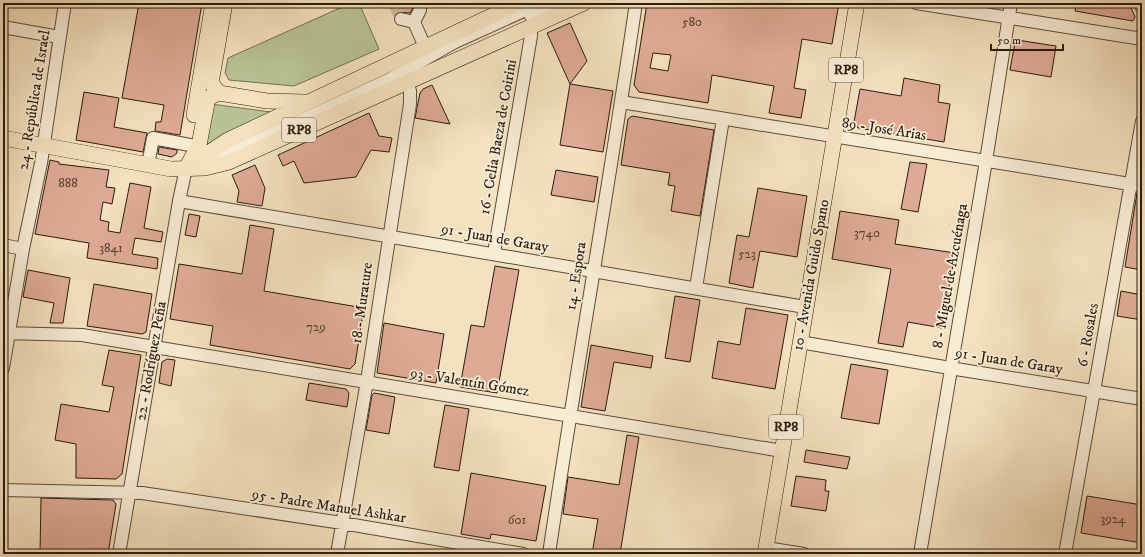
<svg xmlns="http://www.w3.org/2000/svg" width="1145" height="557" viewBox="0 0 1145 557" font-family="'IM FELL DW Pica',serif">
	<rect width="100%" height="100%" fill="#f4e1bf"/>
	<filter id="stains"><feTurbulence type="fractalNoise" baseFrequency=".005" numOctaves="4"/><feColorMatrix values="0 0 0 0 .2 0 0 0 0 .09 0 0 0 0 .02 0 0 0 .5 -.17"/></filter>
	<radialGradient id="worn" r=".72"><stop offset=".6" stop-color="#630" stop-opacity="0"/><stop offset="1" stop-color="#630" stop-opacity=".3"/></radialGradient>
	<path fill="#b8c395" stroke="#717051" d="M351,3H359L379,49L294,86L229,80L225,73L228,58Z
		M211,104L271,112L206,147Z"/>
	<path fill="#deaa95" stroke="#2a1c0d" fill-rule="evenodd" d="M139,3L163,6V3H202L180,135L155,131L156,122H161L164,105L122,98Z
		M390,3H418L414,6L410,13L399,12L395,15Z
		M422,3H437L427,8Z
		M647,3L823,4L839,3L832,44L802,39L794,88L806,90L801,118L769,113L774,86L712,75L708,103L639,92L634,85ZM653,53L671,55L668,71L650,68Z
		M1077,3H1129L1135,17L1133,21L1075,11Z
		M570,23L587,61L570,84L547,33Z
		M1017,40L1056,46L1051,77L1010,70L1015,42Z
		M904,78L940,85L938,102L950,104L944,142L858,128L854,122L860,89L901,96Z
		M570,84L613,91L603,152L560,145Z
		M432,85L450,124L415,118L420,93L423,89Z
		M84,92L119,98L114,127L147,133L143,152L76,140Z
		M369,113L379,136L392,138L389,152L371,150L356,177L304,183L294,161L283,166L278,155Z
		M632,116L714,130L700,216L671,211L675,186L668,185L670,173L621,165L628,119Z
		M159,147L177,150V153L172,157L158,154Z
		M50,160L59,162V164L109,170L106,187L115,188L112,204L103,202L100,220L109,222L108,231L120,233L130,183L151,187L144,228L163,232L161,242L135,238L132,254L158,258L157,269L87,258L89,243L35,234Z
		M910,162L927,164L918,212L901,209Z
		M255,165L265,188L262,206L237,202L239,191L232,175Z
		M556,170L598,177L594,202L551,195Z
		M758,188L807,196L797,257L760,251L753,288L729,283L737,235L749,237Z
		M1137,193H1142V270L1125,267Z
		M840,211L899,220L895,244L955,253L942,328L908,322L903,347L878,343L891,269L832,259Z
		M189,214L200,216L196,237L185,235Z
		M250,225L274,229L264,291L364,308L355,364L350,369L210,345L213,326L170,319L179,264L242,274Z
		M495,266L519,270L497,393L460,387L471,325L484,327Z
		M28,270L70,278L63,323H50L54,303L23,297Z
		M94,284L152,294L146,332L142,334L87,326Z
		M1121,291L1142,295V320L1117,316Z
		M675,296L700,300L690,362L665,358Z
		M746,308L788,315L775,389L712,378L718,341L740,345Z
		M384,323L444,334L436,383L377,373Z
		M591,345L653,356L651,368L614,362L605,411L581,407Z
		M109,350L141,355L122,474L116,479L76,478V444L55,440L61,404L109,412L114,387L102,385Z
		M167,359L175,360L171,386L159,383L162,362Z
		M851,364L888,370L879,424L841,418Z
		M309,383L346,389L349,393L347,407L306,400Z
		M374,393L395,397L389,434L366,430L372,395Z
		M445,405L469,409L459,471L434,467Z
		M627,435L639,437L620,554H592L598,519L563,514L568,477L619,485Z
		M806,450L850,457L847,469L804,462Z
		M471,473L546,486L536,541L491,534L490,539L461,534Z
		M796,476L826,480L825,491H829L826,511L791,506Z
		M1087,496L1142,505V543L1081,533Z
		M41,498L113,500L116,504L108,554H40Z"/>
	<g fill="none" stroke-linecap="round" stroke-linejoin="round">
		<path stroke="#ccba9b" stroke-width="12" stroke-dasharray="12 6" stroke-linecap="butt" d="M394,3L401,19"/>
		<defs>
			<path id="minor" d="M916,3L1142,39
				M1140,3L1142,8
				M420,10L414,22L425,47
				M531,16L561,3
				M401,19L414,22
				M3,27L59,37
				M621,102L1142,186
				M213,161L390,79L455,42L541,3
				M148,165L153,138L190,145
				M179,201L805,307
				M3,245L23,249
				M494,253L531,36V27
				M696,288L723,119
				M3,333L82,335L782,451
				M800,342L950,368L1142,399
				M3,368L23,249L41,163L65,3
				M3,490L142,493L342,523L523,554
				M766,548L804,554
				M119,554L179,201L186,168L193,166
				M337,554L367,381L410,104V91L405,74
				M549,554C576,370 609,187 636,3
				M920,554L986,161L1011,3
				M1065,554L1142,121"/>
			<path id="major" d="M219,93L211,83L225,3
				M194,115L213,3
				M3,138L171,169L205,168L229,162L584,3
				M189,163L199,145L208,98L219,93L267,101L305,102
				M186,168L228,140L519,3
				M765,554L857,3"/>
		</defs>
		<use href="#minor" stroke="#5c4d3a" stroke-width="14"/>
		<use href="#major" stroke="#2a1c0d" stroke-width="16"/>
		<use href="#minor" stroke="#f8ecd5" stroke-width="12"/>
		<use href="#major" stroke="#f4e1bf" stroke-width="15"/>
	</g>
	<g text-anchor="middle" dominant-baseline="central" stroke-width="3.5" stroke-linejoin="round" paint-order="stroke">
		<g font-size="13" fill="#57402f">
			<text x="692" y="22">580</text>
			<text x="68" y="183">888</text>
			<text x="867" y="233">3740</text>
			<text x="111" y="248">3841</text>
			<text x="747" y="254">523</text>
			<text x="316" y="327">729</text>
			<text x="1113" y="519">3924</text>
			<text x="517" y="520">601</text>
		</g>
		<g fill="#f8ecd5" stroke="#685a49" stroke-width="1">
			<rect x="829" y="58" width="34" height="24" rx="3"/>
			<rect x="282" y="118" width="34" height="24" rx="3"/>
			<rect x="769" y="415" width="34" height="24" rx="3"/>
		</g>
		<g font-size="14" font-weight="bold" fill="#2a1c0d">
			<text x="846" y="70">RP8</text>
			<text x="299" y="130">RP8</text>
			<text x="786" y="427">RP8</text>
		</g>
		<g font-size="15" fill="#2a1c0d" stroke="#f8ecd5">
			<text transform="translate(34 100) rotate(-81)">24 - República de Israel</text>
			<text transform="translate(884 129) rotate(9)">89 - José Arias</text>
			<text transform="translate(498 137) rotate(-80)">16 - Celia Baeza de Coirini</text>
			<text transform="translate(495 238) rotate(10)">91 - Juan de Garay</text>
			<text transform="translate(811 275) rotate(-80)">10 - Avenida Guido Spano</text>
			<text transform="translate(576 276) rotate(-81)">14 - Espora</text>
			<text transform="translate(950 276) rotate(-80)">8 - Miguel de Azcuénaga</text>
			<text transform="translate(362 303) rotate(-82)">18 - Murature</text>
			<text transform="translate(1088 335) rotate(-80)">6 - Rosales</text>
			<text transform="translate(151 361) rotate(-80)">22 - Rodríguez Peña</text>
			<text transform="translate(1009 361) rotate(9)">91 - Juan de Garay</text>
			<text transform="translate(470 382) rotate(9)">93 - Valentín Gómez</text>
			<text transform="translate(329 506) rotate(9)">95 - Padre Manuel Ashkar</text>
		</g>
	</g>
	<rect width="1145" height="557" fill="none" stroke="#f4e1bf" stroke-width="16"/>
	<rect x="4" y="4" width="1137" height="549" fill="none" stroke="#2a1c0d" stroke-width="2"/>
	<rect x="8" y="8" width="1129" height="541" fill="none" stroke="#2a1c0d"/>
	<path d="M991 44v6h72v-6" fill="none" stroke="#2a1c0d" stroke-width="2"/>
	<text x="997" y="44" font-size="12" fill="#2a1c0d" stroke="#f8ecd5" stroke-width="3" paint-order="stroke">50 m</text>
	<rect width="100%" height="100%" filter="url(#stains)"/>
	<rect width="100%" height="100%" fill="url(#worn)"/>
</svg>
